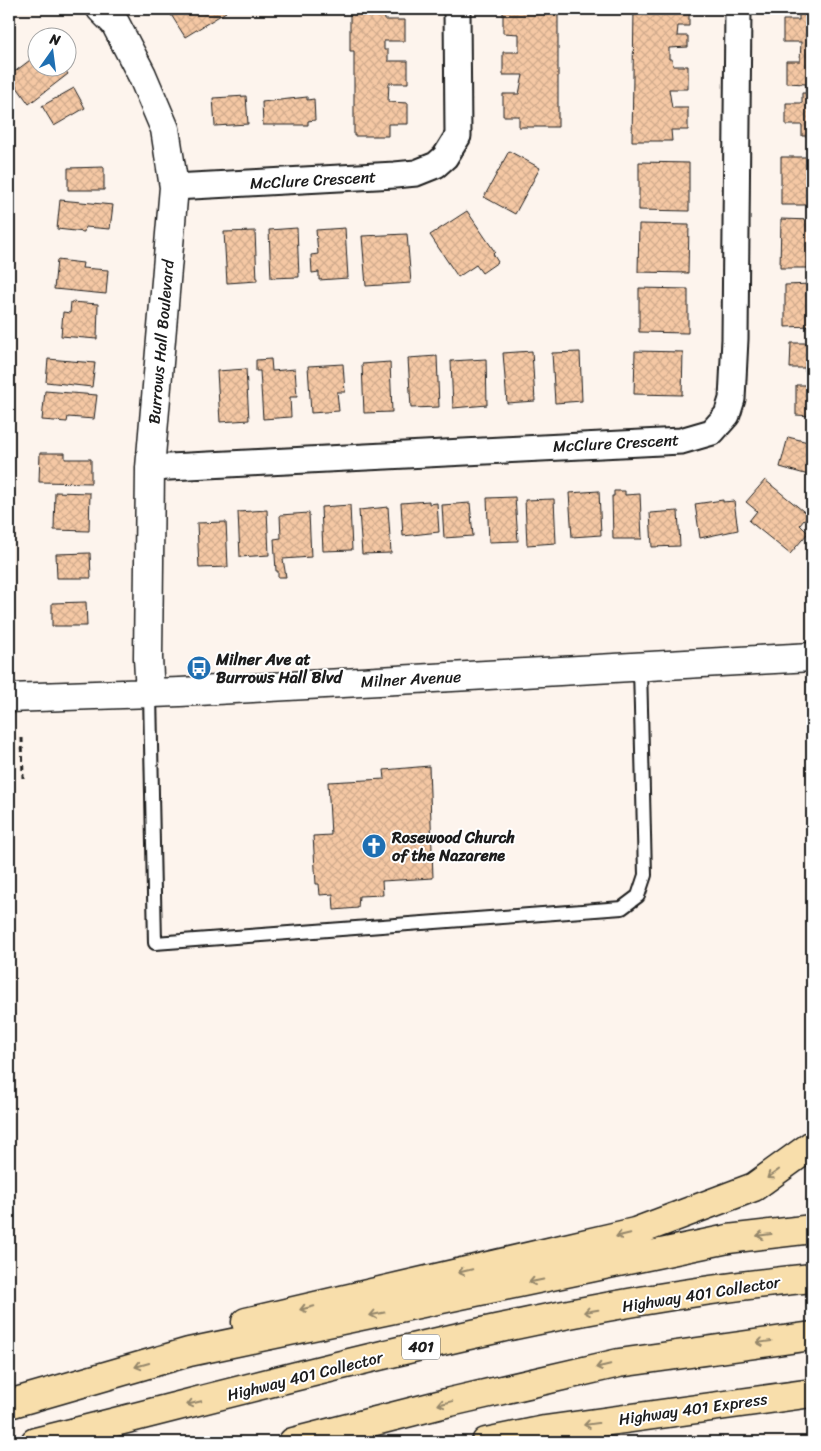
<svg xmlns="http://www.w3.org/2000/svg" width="821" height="1451" viewBox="0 0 821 1451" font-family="Sriracha,sans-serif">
	<defs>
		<pattern id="building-cross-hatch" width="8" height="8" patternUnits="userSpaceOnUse" patternTransform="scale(1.25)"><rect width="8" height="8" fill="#f5c8a4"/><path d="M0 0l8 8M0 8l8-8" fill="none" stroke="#d1ab8d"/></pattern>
	</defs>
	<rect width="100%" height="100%" fill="#fdf4ed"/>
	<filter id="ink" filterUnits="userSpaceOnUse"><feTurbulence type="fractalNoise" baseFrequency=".02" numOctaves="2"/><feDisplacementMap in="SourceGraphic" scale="10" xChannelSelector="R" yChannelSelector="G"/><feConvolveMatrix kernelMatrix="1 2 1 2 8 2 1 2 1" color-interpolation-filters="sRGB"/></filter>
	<g filter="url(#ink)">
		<path fill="url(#building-cross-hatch)" stroke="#1c1c1c" d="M177,9H223L226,12L185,37L170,13Z
			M350,9H384L385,20H405V41H384V50H388V61H408V83H389L388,102L408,103V124H388V136H354V51H350Z
			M520,9H558V127H519V116H503V94H519L523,75H503V52H519V34L503,33V11H520Z
			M634,9H689V26H678L677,36H688V47L669,48V59H672L673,66H688V89H669L672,108H688V130H671L672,141H632Z
			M812,9V136H802V125H786V103H802V93H806V84L786,83V61H800L801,42H783V20H799V10Z
			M38,54V68H64L68,74L29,104L9,76Z
			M74,88L85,108L54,126L42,106Z
			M246,96L248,124L215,126L213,98Z
			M307,97V100L314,99L315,120L308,121V125H263L262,102Z
			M509,151L540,168L515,214L484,197Z
			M781,157H812V205H781Z
			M639,162L689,163V211L639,210Z
			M104,167V190H68V168Z
			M60,200L113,205L110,229L85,227L84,232L57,229Z
			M467,211L495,252L493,254L498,262L482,273L476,265L458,277L430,235Z
			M781,219L812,220V268H780Z
			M639,224L689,225L688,273L638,272Z
			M297,228L299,277L271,278L269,230Z
			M345,228L348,278L319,280V272L312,273L311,255L318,254L316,230Z
			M255,231L257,281L227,283L224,232Z
			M407,234L411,283L366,286L362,236Z
			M57,260L83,263L82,268L108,270L106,294L54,289Z
			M812,282V326L785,327V285L812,284Z
			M639,288L688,289V333L639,332Z
			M71,302L98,304L97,339L61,336L63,312L70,313Z
			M791,343H812V371H805V368H790Z
			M532,351L535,401L507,403L503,353Z
			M635,351L683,352L682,395L634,394Z
			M580,352L582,401L555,403L552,353Z
			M437,356L439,407L411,408L408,358Z
			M48,359L95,363L92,387L46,382Z
			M271,359L272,371L295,369L297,397H290L291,417L263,419L260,371H256V360Z
			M486,359L487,405L453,408L451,361Z
			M390,362L392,412L364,413L362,364Z
			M343,364L345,392H337L339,411L311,413L308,366Z
			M246,369L249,420L220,422L217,371Z
			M796,385H812V416L796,415Z
			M45,391L97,395L94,419L68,417L67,422L42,420Z
			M788,437L812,443V476L780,467Z
			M40,453H65V459H91V483L39,482Z
			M765,480L808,515L800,525L808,533L790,554L749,521L757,511L746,502Z
			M599,491L601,535L572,537L569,493Z
			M614,491H625V495L640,494L642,539H613L612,496H614Z
			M55,492L90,493L89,531L54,530Z
			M515,497L518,541L489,542L487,498Z
			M554,499L556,543L527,545L525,500Z
			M723,500V502L734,501L738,530L700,538L695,504Z
			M429,501V504L437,503L439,532L403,536L401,503Z
			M470,503L473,536L444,538L442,505Z
			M350,505L352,550L323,551L321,507Z
			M388,507L391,553L362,554L359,510Z
			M267,510L269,555L240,557L238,512Z
			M678,511L680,546L652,547L650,513Z
			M309,513L311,557L283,559L286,577H278V571H276L274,539L281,538L280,515Z
			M226,522L228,567L199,568L197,523Z
			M90,553L91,578H57L56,554Z
			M86,602L87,626H52V603Z
			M429,766L433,878L382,881L383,895L359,896L358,908L334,910L333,894L320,895L319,884H316L313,836L331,835L328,782L385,779L384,770Z"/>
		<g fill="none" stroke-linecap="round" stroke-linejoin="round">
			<defs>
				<path id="lane" d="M150,694L155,943L622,908L638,896L645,875L640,667"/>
				<path id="street" d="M174,187L395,175L416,173L436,165L445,157L458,136L457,9
					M150,468L681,441L712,432L727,415L732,399L735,339L738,9"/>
				<path id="secondary" d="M101,9L115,23L142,75L165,129L174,187L150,468L148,658L150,694
					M9,698L180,692L812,657"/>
				<path id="highway" d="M246,1322L635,1232L754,1187L812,1145
					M9,1404L189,1352L728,1239L812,1229
					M35,1442C292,1379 549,1303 812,1278
					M293,1442L450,1402L619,1363L812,1336
					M486,1442L545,1430L812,1393"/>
			</defs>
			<use href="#lane" stroke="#1c1c1c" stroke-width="16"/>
			<use href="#street" stroke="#1c1c1c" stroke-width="29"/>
			<use href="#secondary" stroke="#1c1c1c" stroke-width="31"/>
			<use href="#highway" stroke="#1c1c1c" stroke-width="31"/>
			<path stroke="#1c1c1c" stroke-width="3" stroke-dasharray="5 4" stroke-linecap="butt" d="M22,738L23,778"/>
			<use href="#lane" stroke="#fff" stroke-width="12"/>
			<use href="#street" stroke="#fff" stroke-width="25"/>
			<use href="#secondary" stroke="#fff" stroke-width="28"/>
			<use href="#highway" stroke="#f8deab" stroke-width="28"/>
		</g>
		<defs><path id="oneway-shaft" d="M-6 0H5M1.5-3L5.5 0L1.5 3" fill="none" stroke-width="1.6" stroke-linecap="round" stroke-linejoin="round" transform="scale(1.25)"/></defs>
		<g stroke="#95876b">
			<use href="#oneway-shaft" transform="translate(773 1174) rotate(144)"/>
			<use href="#oneway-shaft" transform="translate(623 1235) rotate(167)"/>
			<use href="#oneway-shaft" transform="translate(764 1235) rotate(173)"/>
			<use href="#oneway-shaft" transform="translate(465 1271) rotate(167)"/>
			<use href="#oneway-shaft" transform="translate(536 1281) rotate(168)"/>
			<use href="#oneway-shaft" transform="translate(307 1308) rotate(167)"/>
			<use href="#oneway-shaft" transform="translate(591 1311) rotate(170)"/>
			<use href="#oneway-shaft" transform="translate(377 1314) rotate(169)"/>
			<use href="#oneway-shaft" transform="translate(764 1342) rotate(172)"/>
			<use href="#oneway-shaft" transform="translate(142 1365) rotate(164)"/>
			<use href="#oneway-shaft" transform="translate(603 1366) rotate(167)"/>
			<use href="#oneway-shaft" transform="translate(194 1403) rotate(166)"/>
			<use href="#oneway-shaft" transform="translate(445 1403) rotate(166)"/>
			<use href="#oneway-shaft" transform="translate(591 1424) rotate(172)"/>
		</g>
	</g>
	<defs>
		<symbol id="bus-disc" viewBox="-11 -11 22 22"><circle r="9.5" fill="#1f6fb2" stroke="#fff"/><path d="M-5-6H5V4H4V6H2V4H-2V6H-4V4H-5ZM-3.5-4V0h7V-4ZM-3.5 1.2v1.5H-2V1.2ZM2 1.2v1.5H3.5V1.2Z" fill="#fff"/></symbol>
		<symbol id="church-disc" viewBox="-11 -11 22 22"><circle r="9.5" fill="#1f6fb2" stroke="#fff"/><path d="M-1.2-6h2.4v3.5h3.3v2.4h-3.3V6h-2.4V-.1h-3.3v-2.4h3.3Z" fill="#fff"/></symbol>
	</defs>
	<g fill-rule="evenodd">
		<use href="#bus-disc" x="185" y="654" width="28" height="28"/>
		<use href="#church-disc" x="360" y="832" width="28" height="28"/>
	</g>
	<g text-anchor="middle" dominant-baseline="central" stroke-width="4" stroke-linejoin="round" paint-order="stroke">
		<rect fill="#fff" stroke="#606060" stroke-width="1" x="402" y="1334.5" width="38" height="25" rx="4"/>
		<g font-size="15" font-weight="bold" fill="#1c1c1c">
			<text x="421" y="1347">401</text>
		</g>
		<g font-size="16" fill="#1c1c1c" stroke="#fff">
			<text transform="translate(313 180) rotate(-3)">McClure Crescent</text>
			<text transform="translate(161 342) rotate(-85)">Burrows Hall Boulevard</text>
			<text transform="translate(616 443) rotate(-3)">McClure Crescent</text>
			<text transform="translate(411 679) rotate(-3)">Milner Avenue</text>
			<text transform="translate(701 1294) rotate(-9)">Highway 401 Collector</text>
			<text transform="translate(305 1376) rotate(-14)">Highway 401 Collector</text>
			<text transform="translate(693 1409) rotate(-8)">Highway 401 Express</text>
		</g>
		<g font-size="16" font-weight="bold" fill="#1c1c1c" stroke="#fff" text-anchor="start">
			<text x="216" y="659">Milner Ave at<tspan x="216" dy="18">Burrows Hall Blvd</tspan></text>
			<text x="392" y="837">Rosewood Church<tspan x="392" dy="18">of the Nazarene</tspan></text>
		</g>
	</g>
	<rect width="821" height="1451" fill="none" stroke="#fff" stroke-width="30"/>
	<rect x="15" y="15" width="791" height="1421" fill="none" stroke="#1c1c1c" stroke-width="2" filter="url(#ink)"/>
	<g transform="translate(52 52) rotate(14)"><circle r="24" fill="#ffffff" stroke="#a4a4a4"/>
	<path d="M0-4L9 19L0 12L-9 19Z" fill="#1f6fb2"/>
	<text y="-8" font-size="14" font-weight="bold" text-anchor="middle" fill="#1c1c1c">N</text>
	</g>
</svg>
